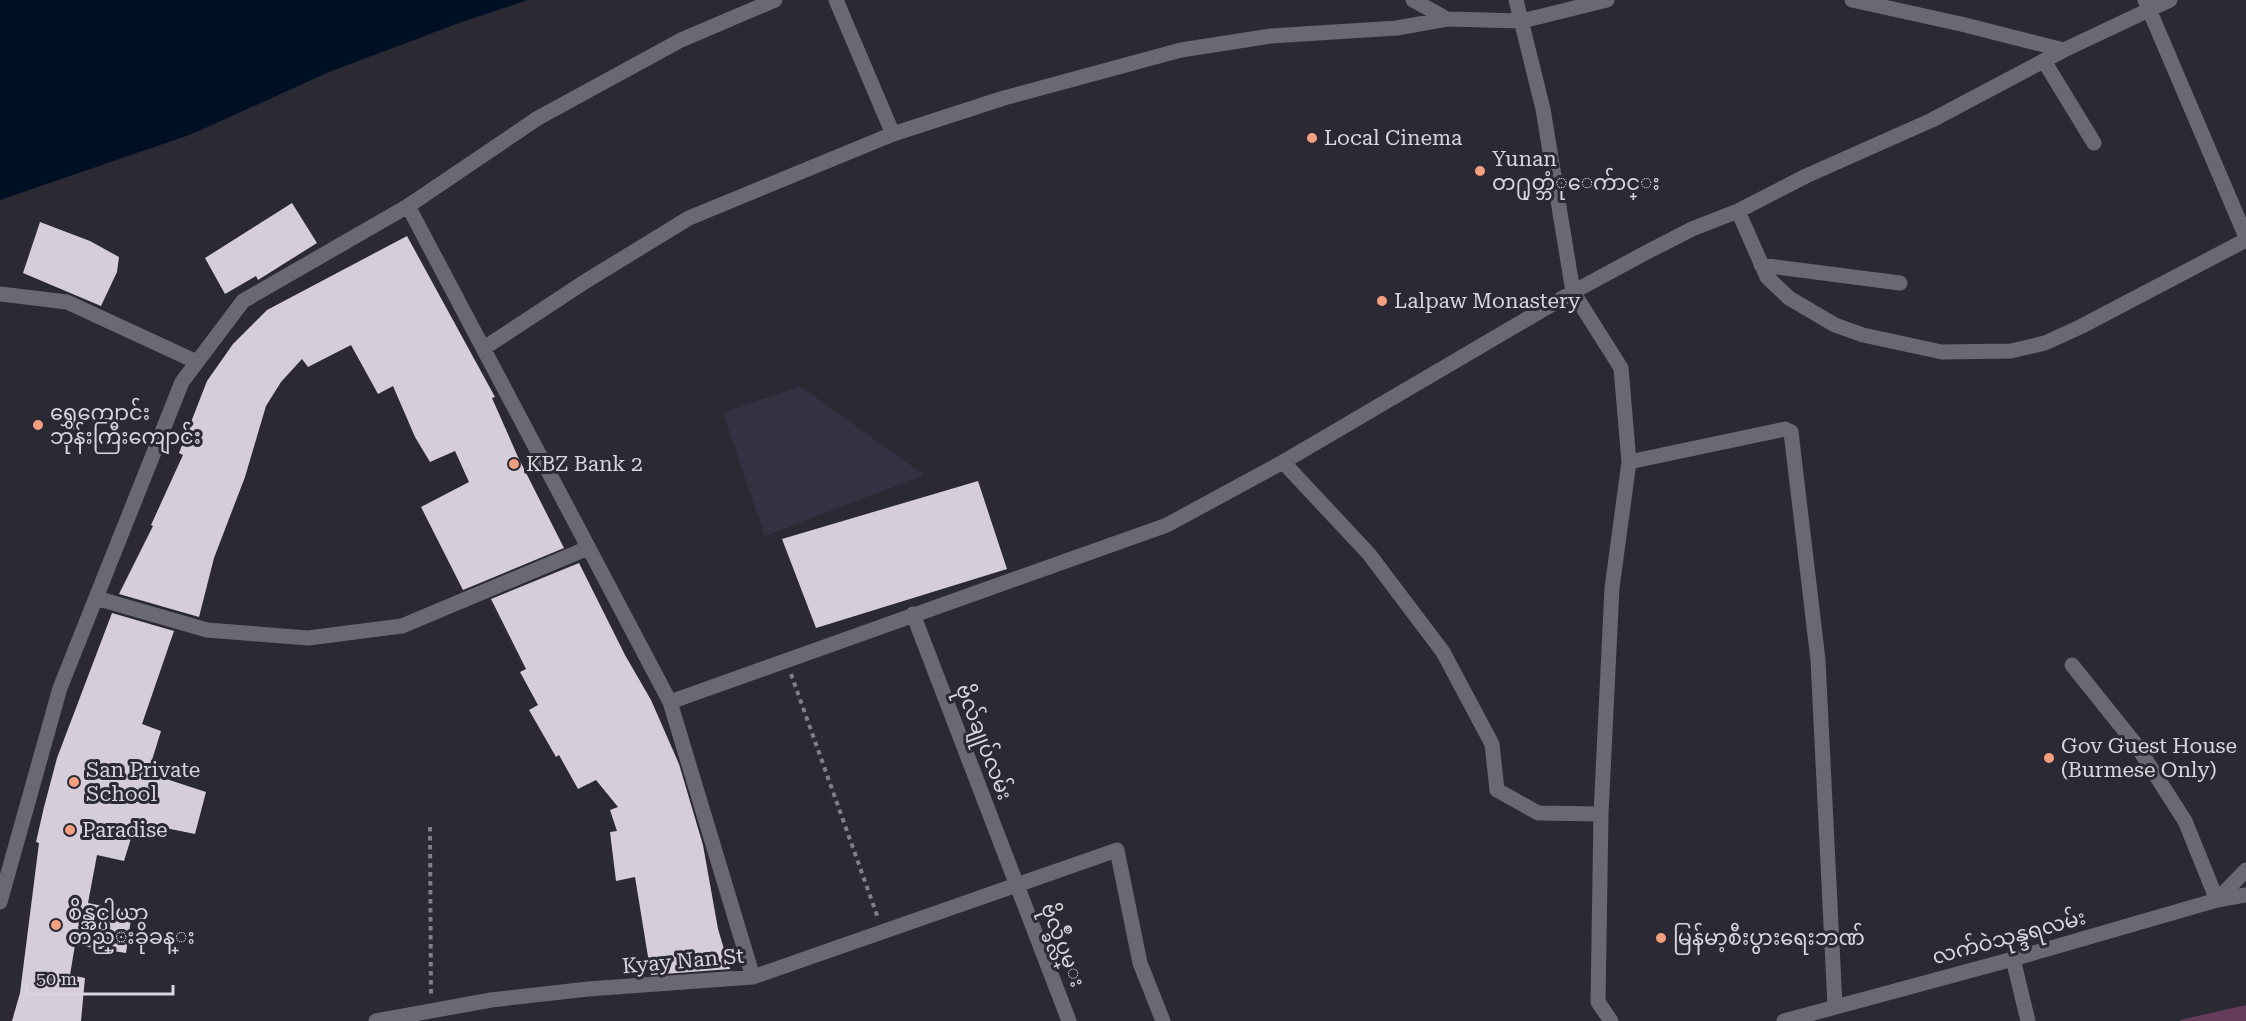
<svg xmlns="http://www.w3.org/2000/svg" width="2246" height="1021" viewBox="0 0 2246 1021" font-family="'Roboto Serif','Noto Sans Myanmar',serif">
	<rect width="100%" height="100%" fill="#2b2934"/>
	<path fill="#343142" d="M800,386L924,475L765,536L723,413Z"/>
	<path fill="#653c5c" d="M2246,1005V1021H2180V1020Z"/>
	<path fill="#001024" d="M0,0H528L459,23L329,72L192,134L0,200Z"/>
	<path fill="#d5cdda" d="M292,203L317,243L258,280L256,276L225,294L205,258Z
		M40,222L90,241L119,257L117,272L101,306L23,273Z
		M407,236L495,397L492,398L518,457L564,548L463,590L421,507L469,482L455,451L430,462L415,437L393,386L378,394L351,345L308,367L302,359L281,382L266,406L245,477L214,558L199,617L119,594L153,526L151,525L183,455L179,453L207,381L233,344L267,310Z
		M978,481L1007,569L816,628L782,539Z
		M579,563L625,655L651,700L679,764L703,845L718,929L730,969L651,975L635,877L616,881L610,832L617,831L610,810L618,807L596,780L578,789L559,755L556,757L529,710L538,705L520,672L526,669L491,599Z
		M112,613L174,631L142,724L161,731L148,773L206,792L195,834L136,822L124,861L97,855L88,903L132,912L126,953L75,945L70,975L85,978L81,1021H12L20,993L39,843L36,842L44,807L57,758Z"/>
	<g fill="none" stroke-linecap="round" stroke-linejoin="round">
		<path stroke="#807e87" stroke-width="4" stroke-dasharray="4.5 4.5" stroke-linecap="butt" d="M791,674L878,918
			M430,827L431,995"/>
		<path stroke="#6a6874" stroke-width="15" d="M836,0L893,134
			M1413,0L1447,19L1522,21L1607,0
			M1516,0L1543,109L1573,292L1621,368L1629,462L1612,588L1601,814L1598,1002L1611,1021
			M1852,0L1961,24L2064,50
			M2145,0L2246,237
			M2044,61L2094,143
			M1738,211L1767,277L1789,298L1835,325L1863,335L1942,352L2011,351L2045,343L2080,327L2246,240
			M1761,265L1900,283
			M0,294L67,302L197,362
			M484,348L586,281L689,218L893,134L1004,98L1181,50L1271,36L1397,28L1447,19
			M1283,462L1369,554L1443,652L1492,744L1497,790L1538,813L1601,814
			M1629,462L1785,429L1791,432L1818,660L1835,1006
			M96,598L207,630L308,638L402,626L588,548
			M2072,665L2137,746L2185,821L2217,900L2246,870
			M670,702L1167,525L1283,462L1573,292L1649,251L1692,229L1738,211L1806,176L1932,120L2064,50L2170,0
			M0,902L60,688L182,382L243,301L408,206
			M2013,959L2028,1021
			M753,977L670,702L408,206L538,118L681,40L775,0
			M376,1021L491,1000L588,989L753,977L1117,850L1140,963L1163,1021"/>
		<path stroke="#6a6874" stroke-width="15" d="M913,614L1069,1021
			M1784,1021L2013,959L2217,900L2246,895"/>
	</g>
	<g fill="#f3a081" stroke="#2b2934" stroke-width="2">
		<circle cx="1312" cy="138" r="6"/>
		<circle cx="1480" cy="171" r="6"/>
		<circle cx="1382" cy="301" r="6"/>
		<circle cx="38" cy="425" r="6"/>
		<circle cx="514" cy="464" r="6"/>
		<circle cx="2049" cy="758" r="6"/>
		<circle cx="74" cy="782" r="6"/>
		<circle cx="70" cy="830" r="6"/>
		<circle cx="56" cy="925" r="6"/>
		<circle cx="1661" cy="938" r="6"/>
	</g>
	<g text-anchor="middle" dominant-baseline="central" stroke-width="6" stroke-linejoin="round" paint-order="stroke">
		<g font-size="21" fill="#d7d6dd" stroke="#2b2934" text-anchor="start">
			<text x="1324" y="138">Local Cinema</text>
			<text x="1492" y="159">Yunan<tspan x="1492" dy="24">တ႐ုတ္ဘံုေက်ာင္း</tspan></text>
			<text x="1394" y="301">Lalpaw Monastery</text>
			<text x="50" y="413">ရွှေကျောင်း<tspan x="50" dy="24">ဘုန်းကြီးကျောင်း</tspan></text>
			<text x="526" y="464">KBZ Bank 2</text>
			<text x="2061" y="746">Gov Guest House<tspan x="2061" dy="24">(Burmese Only)</tspan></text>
			<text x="86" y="770">San Private<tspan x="86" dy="24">School</tspan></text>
			<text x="82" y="830">Paradise</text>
			<text x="68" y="913">စိန္အင္ပါယာ<tspan x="68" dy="24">တည္းခိုခန္း</tspan></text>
			<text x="1673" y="938">မြန်မာ့စီးပွားရေးဘဏ်</text>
		</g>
		<g font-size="21" fill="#d7d6dd" stroke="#2b2934">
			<text transform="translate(984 742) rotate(69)">ဗိုလ်ချုပ်လမ်း</text>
			<text transform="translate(2009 937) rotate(-15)">လက်ဝဲသုန္ဒရလမ်း</text>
			<text transform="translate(1063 945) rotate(69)">ဗိုလ္ခ်ဳပ္လမ္း</text>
			<text transform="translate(683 961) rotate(-5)">Kyay Nan St</text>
		</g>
	</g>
	<path d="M27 985v9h146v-9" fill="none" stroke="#d7d6dd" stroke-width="3"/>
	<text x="36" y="985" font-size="18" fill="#d7d6dd" stroke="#2b2934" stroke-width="4.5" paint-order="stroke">50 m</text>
</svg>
